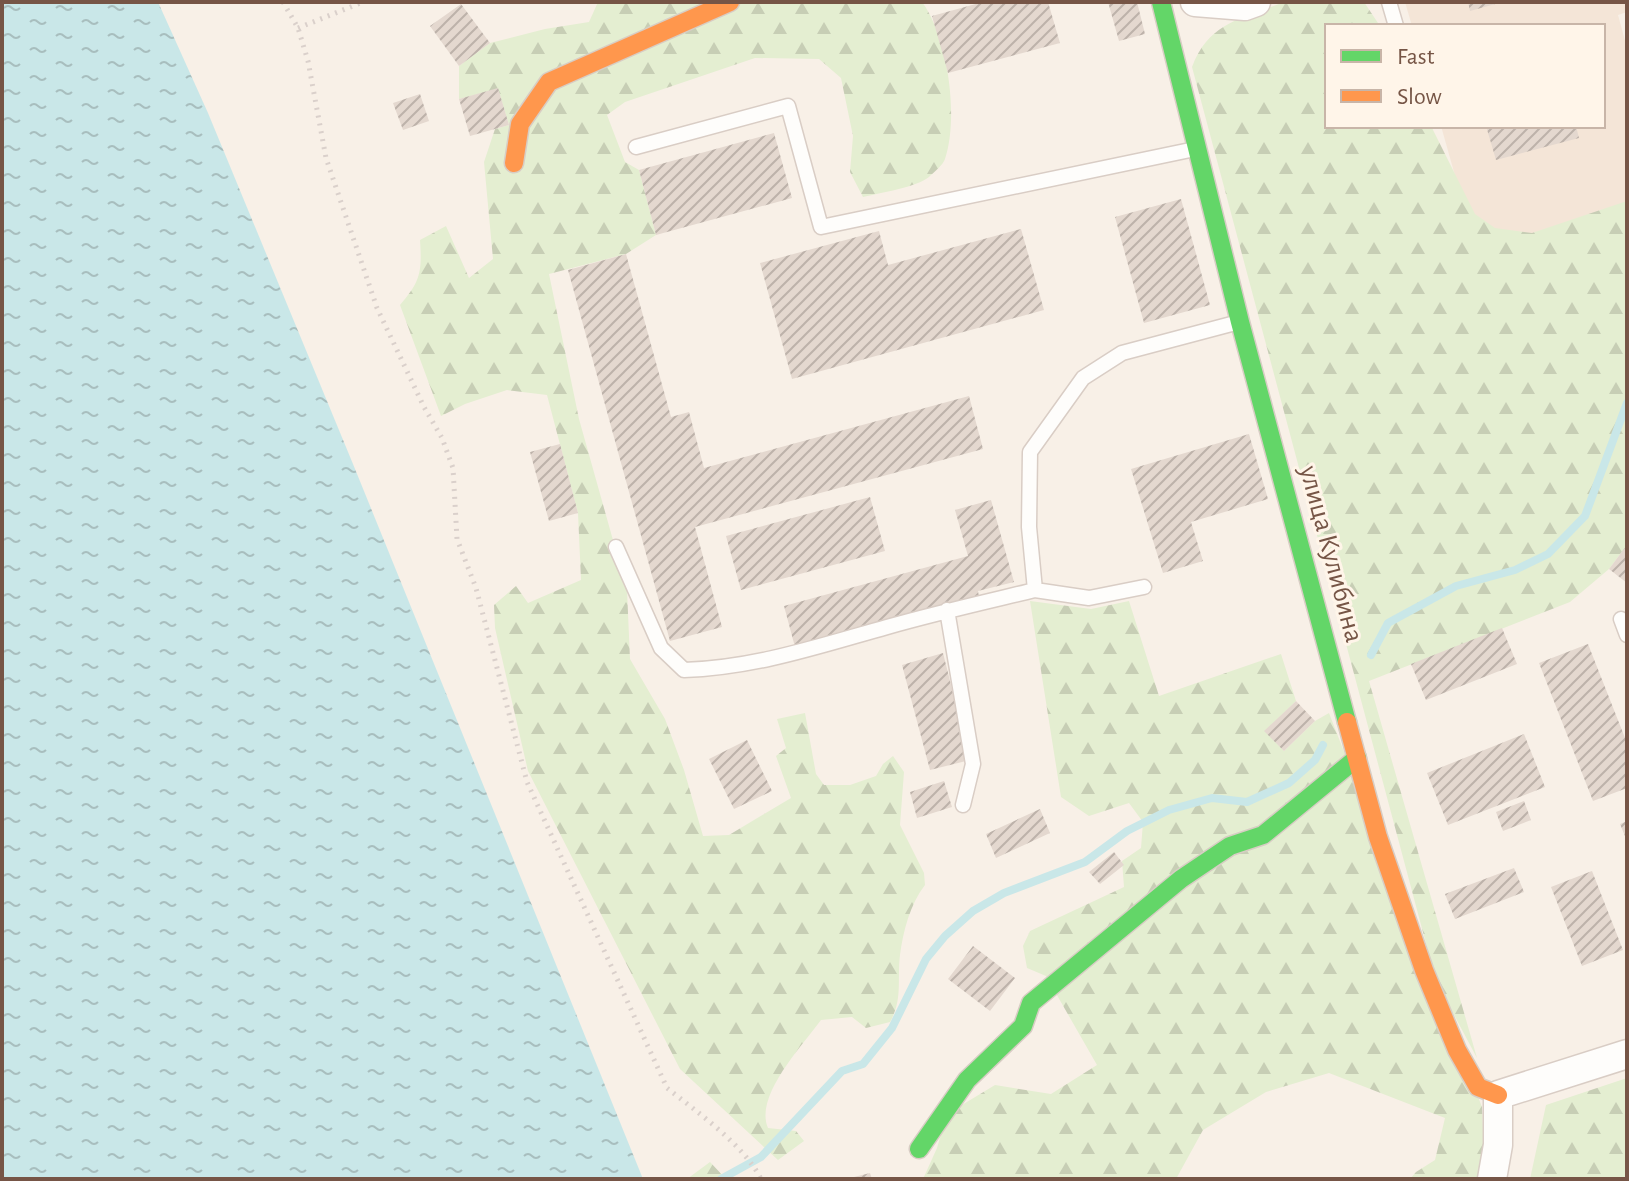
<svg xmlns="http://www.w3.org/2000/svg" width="1629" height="1181" viewBox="0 0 1629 1181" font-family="'Alegreya Sans',sans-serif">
	<defs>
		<pattern id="forest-firs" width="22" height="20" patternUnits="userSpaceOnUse" patternTransform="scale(2)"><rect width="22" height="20" fill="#e4eed1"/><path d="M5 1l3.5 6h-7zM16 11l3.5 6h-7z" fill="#c7ceb5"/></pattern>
		<pattern id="water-ripples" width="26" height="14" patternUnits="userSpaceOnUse" patternTransform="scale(2)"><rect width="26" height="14" fill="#c9e7e8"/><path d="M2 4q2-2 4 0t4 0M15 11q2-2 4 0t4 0" fill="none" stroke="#a8bebe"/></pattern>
		<pattern id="building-hatch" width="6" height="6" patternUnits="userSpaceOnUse" patternTransform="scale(2)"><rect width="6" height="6" fill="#e4d8cf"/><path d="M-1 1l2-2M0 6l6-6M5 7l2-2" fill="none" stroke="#bdb2aa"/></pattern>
	</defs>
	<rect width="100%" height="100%" fill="#f8f0e7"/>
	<path fill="#f4e5d7" d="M1405,2H1627V12L1618,15L1627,48V215L1478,257L1441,126H1603V26H1412Z"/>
	<path fill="url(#forest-firs)" d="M598,2H922C948,37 959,117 945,159C943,165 934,172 929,177C917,187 880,193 863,197L850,172L853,136L841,78L819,59L755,58L625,102L607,115L625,162L639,170L656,235L626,254L549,274L579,419L627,590L630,659L665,719L684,770L703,836L729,835L791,798L776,756L786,748L777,719L805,713L816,774L824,785H850L876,776L883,764L893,756L904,772L900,825L924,873L925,885C910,904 903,932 900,955C897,981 903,999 890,1022L866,1028L852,1017L821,1020C803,1045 754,1096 768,1128L796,1131L804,1141L778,1160L680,1069L528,771L495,628L494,605L516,586L528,603L581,580L578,513L547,395L507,390L465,404L441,416L400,305C421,281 422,271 420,240L446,226L469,278L493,259L484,162L495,129L509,125L498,89L459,99V66L490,43L545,29L589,22Z
		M1284,2H1364L1380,26H1327V126H1431L1475,214L1495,228L1532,233L1627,201V545L1609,569L1570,602L1369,681L1477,1058L1436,981L1192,67C1209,22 1242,19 1284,2Z
		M1030,601L1091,609L1129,601L1159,696L1281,654L1296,701L1265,731L1284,751L1315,721L1329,713L1482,1107L1485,1179H1410L1416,1172L1435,1160L1445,1118L1329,1073L1266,1092L1203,1130L1176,1179H923L937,1148L947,1114L995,1085L1051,1094L1097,1065L1046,976L1027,968L1023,946L1030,931L1124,887L1122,861L1141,848L1143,822L1129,803L1089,816L1061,797Z
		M1627,1078V1179H1530L1546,1105Z
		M710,1162L726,1179H687Z"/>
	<path fill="url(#water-ripples)" d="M2,2H158L208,113L353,464L643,1179H2Z"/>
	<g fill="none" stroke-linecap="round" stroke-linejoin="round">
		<path stroke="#c9e7e8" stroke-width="8" d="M1371,655L1388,623L1456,586L1515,570L1548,554L1585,516L1627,403
			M721,1179L761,1157L842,1071L863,1064L892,1028L926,959L945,936L973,911L1004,893L1085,862L1127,831L1169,810L1212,798L1247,802L1289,783L1315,760L1323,745"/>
	</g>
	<path fill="url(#building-hatch)" d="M983,2H1048L1060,43L948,73L932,16Z
		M1108,2H1137L1145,34L1119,41Z
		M1468,2H1499V3L1470,11Z
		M461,4L490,43L459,66L430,26Z
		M498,88L509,125L470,136L459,99Z
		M420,94L429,121L403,130L393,103Z
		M1486,126H1576L1579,138L1496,160Z
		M774,133L792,198L656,235L639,170Z
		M1181,199L1210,305L1144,323L1115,217Z
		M1021,229L1044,310L792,379L760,263L879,231L888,265Z
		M626,254L671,417L689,412L704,468L969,396L983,449L695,527L722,627L670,641L568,270Z
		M1249,434L1268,499L1191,522L1203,561L1163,573L1131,469Z
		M560,444L578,513L549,521L530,452Z
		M870,497L885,551L741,590L726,536Z
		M991,500L1014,582L978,591L979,597L795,647L784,606L968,556L955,510Z
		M1627,545V583L1609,569Z
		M1502,628L1517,664L1426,700L1411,664Z
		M1588,644L1627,743V788L1593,801L1539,663Z
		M943,653L970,760L930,770L902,665Z
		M1296,701L1315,721L1284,751L1264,731Z
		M1524,734L1545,787L1448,825L1427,773Z
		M747,740L772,791L734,809L709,759Z
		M944,781L952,807L917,818L910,792Z
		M1524,801L1531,820L1503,831L1496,812Z
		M1040,809L1050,833L996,858L986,834Z
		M1627,821V841L1620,824Z
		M1114,852L1124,865L1100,884L1089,872Z
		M1514,868L1524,892L1455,919L1445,894Z
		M1592,871L1623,950L1582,966L1551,887Z
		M973,946L1015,978L990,1011L948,979Z
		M870,1173L872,1179H850V1178Z"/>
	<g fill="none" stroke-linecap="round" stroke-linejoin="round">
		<defs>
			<path id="lane" d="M1389,2L1396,26
				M636,147L788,106L821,227L1195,149
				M616,547L661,648L684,670C754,668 819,646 887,627C936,613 985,602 1035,590L1029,527L1030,452L1083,378L1122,353L1239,322
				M1035,590L1089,598L1144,587
				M947,610L973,764L963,805
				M1621,619L1627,635"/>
			<path id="street" d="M1195,2L1245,6L1256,2
				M1492,1179L1498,1145V1095L1627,1054"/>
			<path id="fast" d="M1161,2L1240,322L1347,722
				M919,1149L967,1080L1023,1026L1031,1003L1181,879L1230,846L1263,835L1357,758"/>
			<path id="slow" d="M514,163L520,124L549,82L730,2
				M1347,722L1378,837L1424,970L1457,1050L1478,1087L1498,1095"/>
		</defs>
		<use href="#lane" stroke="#d9cdc5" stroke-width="17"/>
		<use href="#street" stroke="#d9cdc5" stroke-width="31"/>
		<use href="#fast" stroke="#d8cdc4" stroke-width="21"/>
		<use href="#slow" stroke="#d8cdc4" stroke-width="21"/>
		<path stroke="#dad0cb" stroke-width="5" stroke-dasharray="2 6" stroke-linecap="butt" d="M283,2L298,28L308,61L326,158L377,308L424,407L442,438L453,468L457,539L476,588L527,782L667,1088C697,1112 744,1145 761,1179
			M298,28L363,2"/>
		<use href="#lane" stroke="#fefdfb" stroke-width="14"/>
		<use href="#street" stroke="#fefdfb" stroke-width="28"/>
		<use href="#fast" stroke="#63d668" stroke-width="18"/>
		<use href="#slow" stroke="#ff974d" stroke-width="18"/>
	</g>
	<g text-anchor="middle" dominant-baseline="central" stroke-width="6" stroke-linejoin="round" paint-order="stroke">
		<g font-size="28" fill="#765546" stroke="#fff5e9">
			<text transform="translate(1331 554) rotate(75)">улица Кулибина</text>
		</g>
	</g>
	<rect width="1629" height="1181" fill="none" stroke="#765546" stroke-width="8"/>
	<rect x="1325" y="24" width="280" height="104" fill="#fff5e9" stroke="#c8b5a8" stroke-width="2"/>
	<rect x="1341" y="50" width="40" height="12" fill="#63d668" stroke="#c8b5a8" stroke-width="2"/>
	<text x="1397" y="64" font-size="24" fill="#765546">Fast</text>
	<rect x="1341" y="90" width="40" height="12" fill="#ff974d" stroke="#c8b5a8" stroke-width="2"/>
	<text x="1397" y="104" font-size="24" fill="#765546">Slow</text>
</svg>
